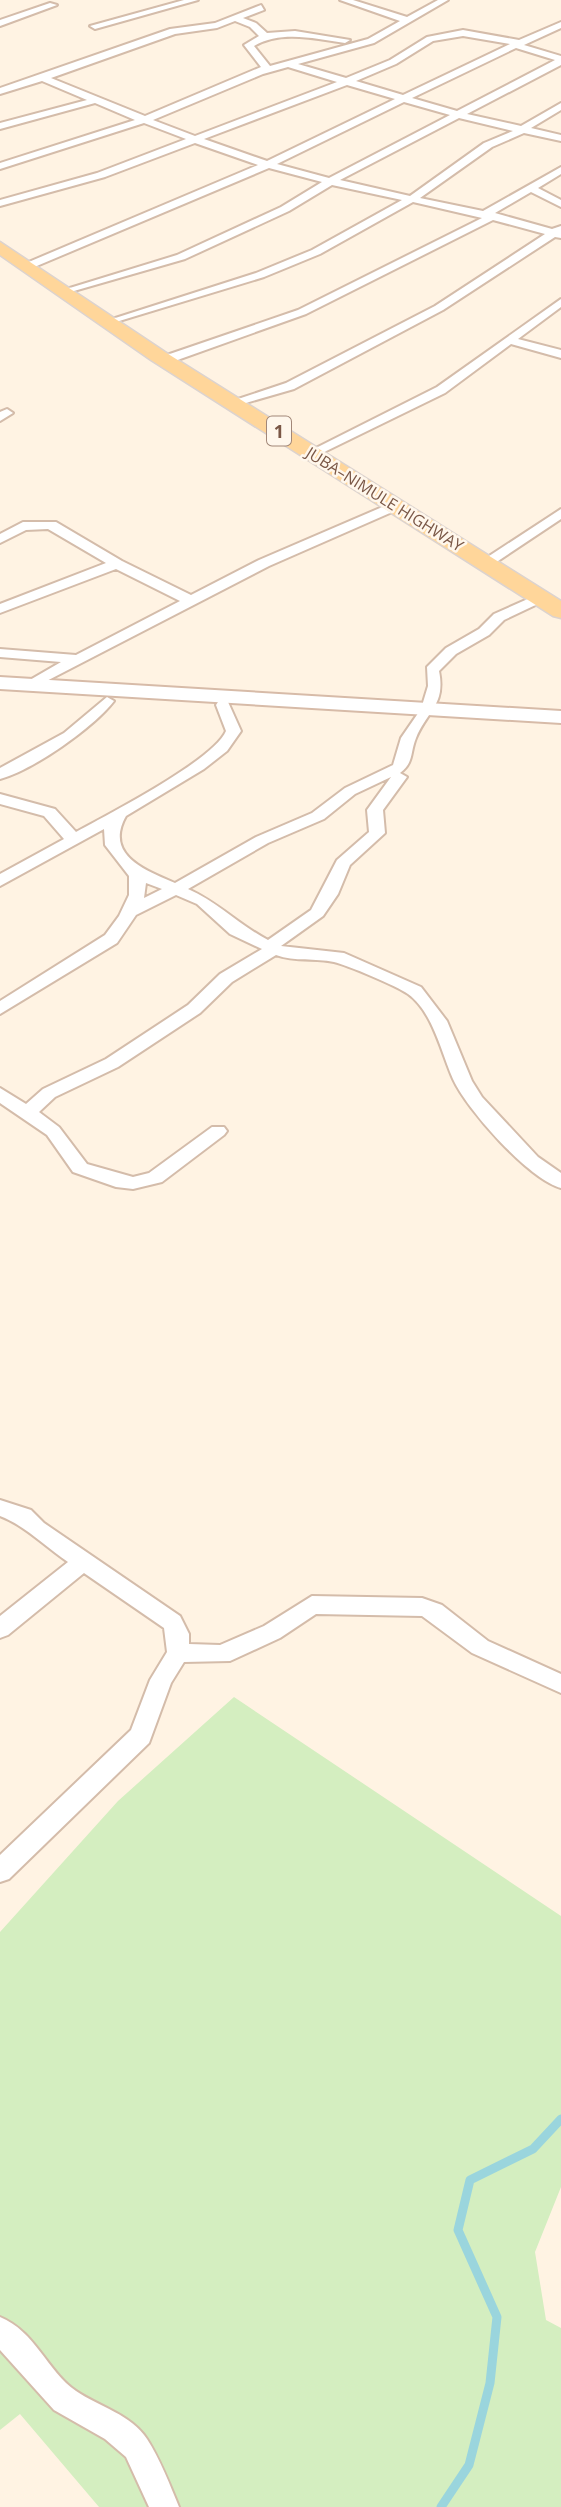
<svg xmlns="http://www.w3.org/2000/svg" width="561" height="2507" viewBox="0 0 561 2507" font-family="'Open Sans',sans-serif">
	<rect width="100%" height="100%" fill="#fff3e3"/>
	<path fill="#d4eec0" d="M234,1697L561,1916V2187L535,2252L546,2320L561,2328V2507H99L20,2414L0,2430V1932L118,1801Z"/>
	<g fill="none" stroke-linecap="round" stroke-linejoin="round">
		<path stroke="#9ad5dd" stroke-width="9" d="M441,2507L469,2465L490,2383L497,2317L458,2230L470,2180L533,2149L561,2119"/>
		<defs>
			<path id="street" d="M184,0H198L95,29L90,26Z
				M340,0H353L407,17L438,0H448L374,43L298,64L346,78L390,60L427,37L463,30L519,40L561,22V28L524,45L561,56V65L467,114L521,126L561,103V110L531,128L561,135V141L524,133L492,147L420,198L483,211L561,167V174L538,188L561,200V207L531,192L495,213L552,229L561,226V238L555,237L443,310L294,389L232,407V401L286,383L435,306L545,234L493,220L306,314L169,363H161V357L298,310L482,218L413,202L320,254L264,277L106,325V321L256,273L312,250L402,200L332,185L289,211L185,259L60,295V291L177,255L281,207L322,182L269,168L32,268H24V264L258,165L195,143L105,177L0,206V200L97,173L186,139L144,123L0,169V163L135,120L95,103L0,129V123L87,100L42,81L0,94V88L170,29L215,23L261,5L264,10L243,18L256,23L267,33L295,31L350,40L345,43C315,39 282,30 254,46L270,66L368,39L400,21ZM235,21L250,27L259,36L244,45L261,67L145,116L51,78L175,34L217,28ZM463,36L510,44L403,95L356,81L396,64L433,41ZM516,48L555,60L457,111L412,98ZM288,67L337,82L195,136L153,120L263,74ZM347,85L395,99L267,161L204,139ZM404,102L450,115L329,178L277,164ZM459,118L513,131L484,143L410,196L340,180Z
				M50,3L57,5L0,26V20Z
				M561,299V307L518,339L561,350V358L511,344L445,393L316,456L306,453L437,387Z
				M7,409L13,413L0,421V412Z
				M394,502L401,506L399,509L269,566L35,687H25L23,684L61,662L0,657V649L76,655L180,601L116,569L0,613V604L106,563L48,529L26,530L0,543V534L23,522H56L122,561L191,595L259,560Z
				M561,509V519L492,565L480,562Z
				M539,594L546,598L544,601L504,620L489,635L456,654L439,671C446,705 427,711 416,738C410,752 414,763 400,773L407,777L383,810L385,833L350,865L338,894L323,916L281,946L344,953L421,987L447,1021L472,1081L482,1097L538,1157L561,1173V1188C529,1179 467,1110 453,1079C441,1052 433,1012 408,994C397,986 347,965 334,962C315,958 295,962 276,955L232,982L200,1013L118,1067L55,1097L39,1112L59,1127L87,1164L133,1177L149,1173L212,1127H224L227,1131L224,1135L162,1182L133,1189L116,1187L73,1172L47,1135L0,1103V1088L26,1104L43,1089L106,1059L188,1005L220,974L262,949L230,934L197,904L176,895L136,915L117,943L0,1014V1001L105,935L119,916L129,895V876L105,845L104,829L0,886V874L64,839L44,816L0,804V794L55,809L76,832C107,815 214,760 226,731L216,705L218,702H228L241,731L227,751L204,769L126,816C104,855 145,870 175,883L256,837L312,813L345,788L393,765L401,738L421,709L428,686L427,667L446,648L479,629L494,614ZM391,777L367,810L369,832L337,860L311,910L268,940C239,925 218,902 188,889L268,843L324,819L355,794ZM146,883L162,889L144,898Z
				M107,697L114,701C93,728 33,770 0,779V768L64,733Z
				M0,1500L31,1510L44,1523L180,1616L189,1634V1644L220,1645L264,1626L312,1596L422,1598L442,1605L488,1641L561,1674V1693L472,1653L422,1616L316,1614L280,1638L230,1661L184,1662L171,1683L149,1743L9,1879L0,1882V1855L131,1730L150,1680L167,1652L164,1628L84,1573L8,1635L0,1638V1616L68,1562C46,1547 24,1525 0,1516Z
				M0,2317C35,2331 47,2371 76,2391C98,2406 132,2415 147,2439C160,2459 170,2485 179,2507H149L126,2457L105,2439L54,2410L0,2350Z"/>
			<path id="secondary" d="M0,677L561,711V723L0,689Z"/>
			<path id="primary" d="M0,242L165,352L561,601V618L553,616L151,360L0,255Z"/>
		</defs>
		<use href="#street" stroke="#d4bcaa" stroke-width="4"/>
		<use href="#secondary" stroke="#d7bba8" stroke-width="4"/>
		<use href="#primary" stroke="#dcd3cf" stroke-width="3"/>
		<use href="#street" fill="#fff" fill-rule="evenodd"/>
		<use href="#secondary" fill="#fff" fill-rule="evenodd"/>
		<use href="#primary" fill="#ffd69a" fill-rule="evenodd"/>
	</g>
	<g text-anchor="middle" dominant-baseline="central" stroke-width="5" stroke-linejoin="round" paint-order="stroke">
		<g font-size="16" fill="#7a5746" stroke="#fff7ec">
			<text transform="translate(385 499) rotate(32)">JUBA–NIMULE HIGHWAY</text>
		</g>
		<rect fill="#fff7ec" stroke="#a28778" stroke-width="2" x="267" y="416.5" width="24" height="29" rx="5"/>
		<g font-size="18" font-weight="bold" fill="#7a5746">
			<text x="279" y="431">1</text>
		</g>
	</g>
</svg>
